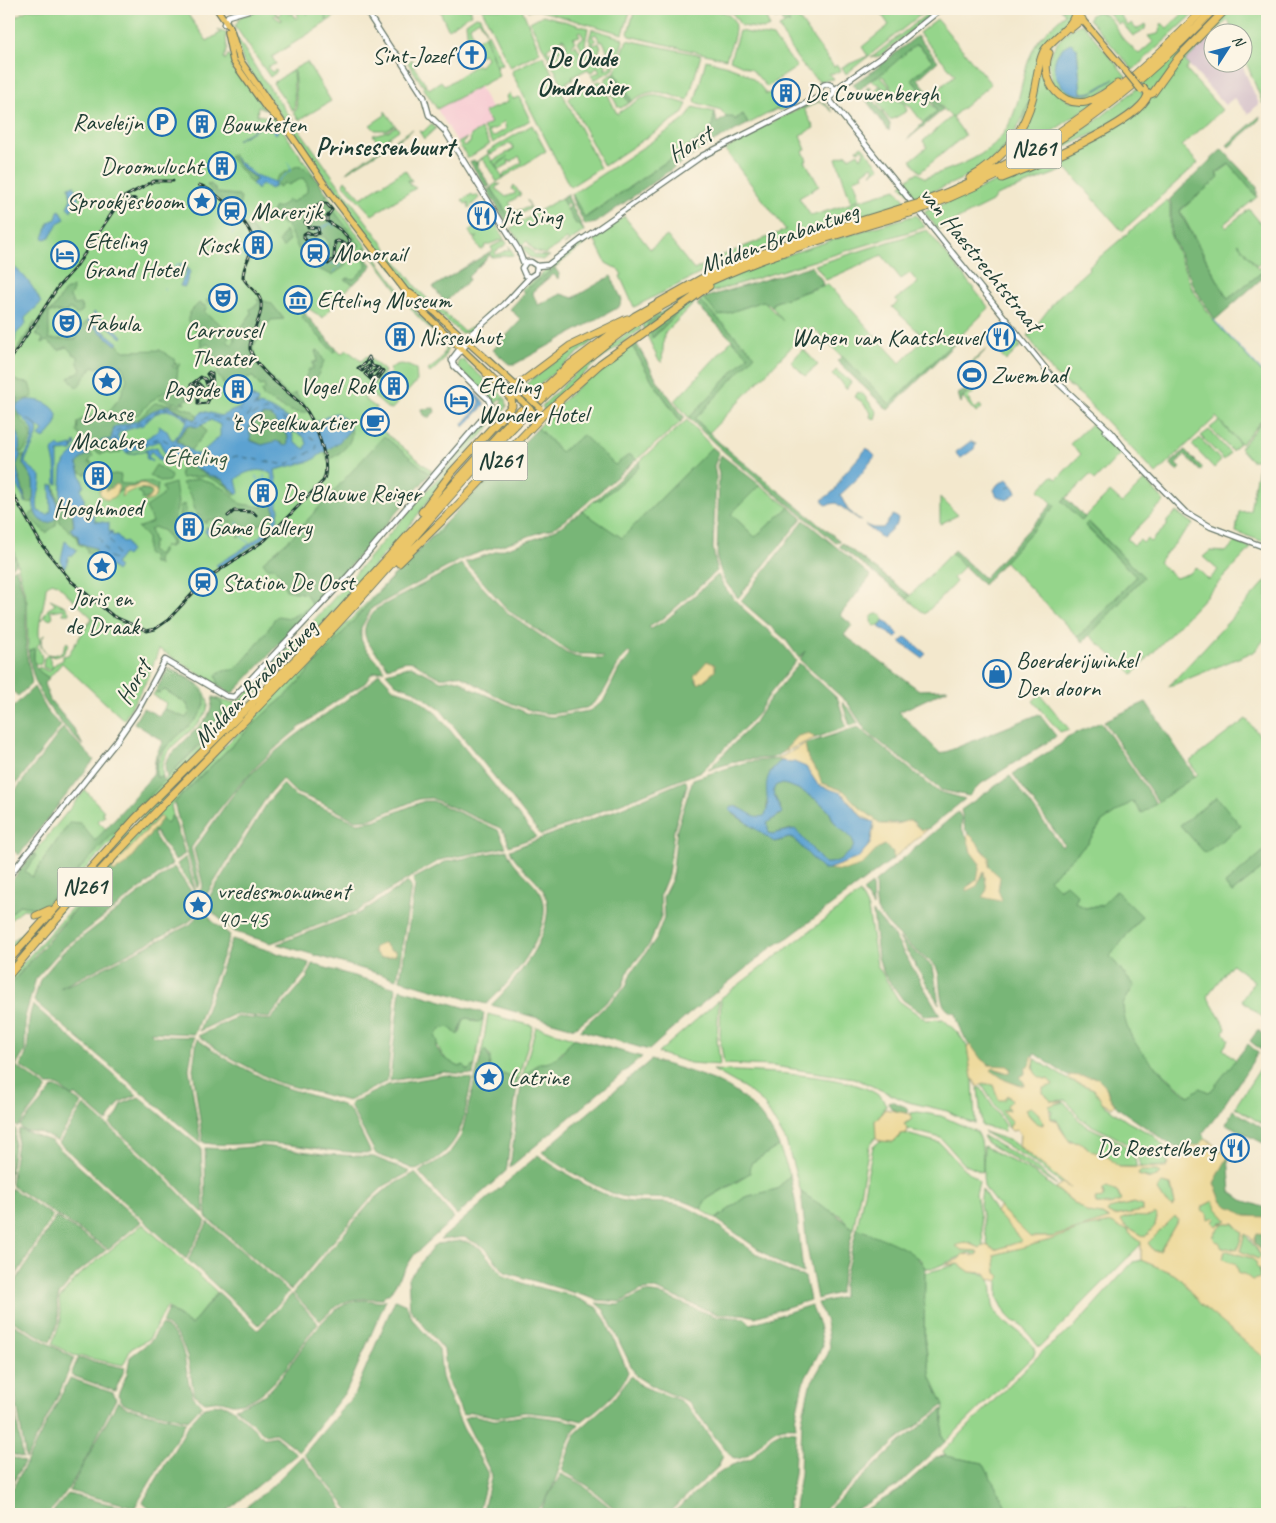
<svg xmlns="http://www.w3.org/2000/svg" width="1276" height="1523" viewBox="0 0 1276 1523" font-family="Caveat,sans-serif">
	<rect width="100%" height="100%" fill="#fcf5e5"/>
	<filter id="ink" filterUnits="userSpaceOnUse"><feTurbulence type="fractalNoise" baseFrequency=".02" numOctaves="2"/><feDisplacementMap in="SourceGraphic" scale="10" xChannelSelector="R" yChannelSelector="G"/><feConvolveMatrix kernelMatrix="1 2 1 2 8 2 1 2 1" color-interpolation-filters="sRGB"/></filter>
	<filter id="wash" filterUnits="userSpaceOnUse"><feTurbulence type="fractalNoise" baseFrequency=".0096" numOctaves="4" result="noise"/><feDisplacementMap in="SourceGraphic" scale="20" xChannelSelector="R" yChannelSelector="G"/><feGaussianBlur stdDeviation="1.12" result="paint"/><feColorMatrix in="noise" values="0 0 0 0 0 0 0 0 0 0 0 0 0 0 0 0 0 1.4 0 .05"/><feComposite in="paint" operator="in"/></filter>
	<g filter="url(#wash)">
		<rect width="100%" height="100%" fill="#f3e8cd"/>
		<path fill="#f7cfd4" d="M479,86L491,108L484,112L491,123L458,143L437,109Z"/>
		<path fill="#d2bdc8" d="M1213,36L1214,62L1241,63L1259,104L1248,114L1234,98L1225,105L1185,61Z"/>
		<path fill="#95d58b" stroke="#5a8960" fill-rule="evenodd" d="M29,9H184L207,41L220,33L218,30L226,33L227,50L224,58L225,60L229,54L235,67H230L235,73L241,74L265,109L258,107L257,115L274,118L332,201L418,314L449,345L443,361L430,373L428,370L440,361L447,346L417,316L365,247L363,255L372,266L345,292L323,318L306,307L304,313L341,354L347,350L361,361L367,356L385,371L380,383L391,372L389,370C399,360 406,365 416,369L417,381L392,409L387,408L371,394H367L364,399L377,408L367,415L381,425L379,428L432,471L315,604H317L231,694L159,649L148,678L124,720L62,663L49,678L37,670L39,667L49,672L55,664L63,660V656L68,655L92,618L57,584L52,582L46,587C45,606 36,625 40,642L37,647C41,652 44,660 40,665L34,663V649L28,651L27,602L9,532V52L11,50L9,48V21Z
			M266,9H274L278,16L275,14L274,16L281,21L282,20L278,16L281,12L277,9H287L289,14L293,13L295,18L298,17L297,11L303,10L305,13L308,14L305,9H338L341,12L328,21L325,15L327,22L272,57L276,64L267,67L272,72L276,70L277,72L270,77L235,26L241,16Z
			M439,9H471V14L448,29Z
			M482,9H522L540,52L510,67Z
			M528,9H631L623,34L538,10L528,11Z
			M635,9H653V12L661,13V9C678,9 736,1 735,28C735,38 729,49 726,59L630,36L628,33Z
			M726,9L733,11L735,9H752L756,13L762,9L770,27L764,29L741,26L734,15Z
			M779,9H787L792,16L795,15L794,12L834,67L837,65L841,71L829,74L834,79L819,81C800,67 789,47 779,27L788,22L789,24L790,21L783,23L781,20L787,16L775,19L781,14H773Z
			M884,9H928L846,74L842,67L868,56L862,47L889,25L880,12Z
			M933,9H938L880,56L871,58Z
			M1061,9H1069C1079,22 1055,31 1049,41C1040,56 1038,79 1032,96C1005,165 979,173 913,199L901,185L913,175L918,173L925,178C946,170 970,163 987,150C1024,122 1016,83 1034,48C1041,34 1054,25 1065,14Z
			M1101,9H1116L1128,26L1131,23L1136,29L1146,24L1145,29L1133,36L1121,22L1118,24L1108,12Z
			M1188,9H1199L1133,70L1089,19L1091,15L1096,12C1114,14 1114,30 1125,41C1130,46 1134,49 1139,54L1153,42L1148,36L1158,34L1162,23L1167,28Z
			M1219,9H1224L1153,91L1148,92L1142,84Z
			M1228,9H1267V100L1263,104L1244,57V32H1233L1228,20L1185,61L1189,65L1186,70L1222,110L1182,146L1198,163L1122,231L1067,169L996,196L992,202L938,229L924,212L1070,151L1140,106Z
			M543,15L588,28L585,45L590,55L594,52L589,39L592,29L622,38L623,41L613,70L594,80L591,75L600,72L597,66L594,71L590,72L588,69L572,77L573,80L566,82L569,87L577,82L580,87L567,93L549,59L564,52L570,62L573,59L570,50H562L548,57L530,22ZM580,31L584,38L578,41L586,57L580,60L579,58L582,56L576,45L573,47L572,44L575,42L573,38L580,36L578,32ZM596,34L600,42L603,41L610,57L607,59L611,66L605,70L606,64L600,60L605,57L604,53L600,54L599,49L601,48L599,43L594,45L593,43L596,41L592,36ZM563,38L567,45L549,53L547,49L555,42L557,45L563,43L561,40Z
			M476,16L480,17L486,32L479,20L470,26L473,36L468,40L466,23Z
			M937,19L991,84L952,117L965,135L920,172L911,160L927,147L923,141L951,117L931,95L955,75L919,33Z
			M231,21L235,34L259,73L341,188L419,291L464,331L478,323L494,306V310L471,332L461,333L407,287L337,196L335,187L322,174L243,61Z
			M1083,24L1126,76L1098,96L1077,101L1067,98L1053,86L1048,60C1052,47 1068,26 1083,24ZM1077,48L1081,93L1083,94L1072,93Z
			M739,31L773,37L797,67L767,87L752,70L730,60Z
			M488,33L503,64L497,65V68L485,35L499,76L437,109L423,87L426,85L429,89L441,81L445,86L476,65L480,66L487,58L484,54L479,56L471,45Z
			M1056,39L1047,51L1045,78L1069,102L1100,99L1029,147L985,171L1020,131L1043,57Z
			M627,40L701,55L688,100C663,94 655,85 632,101L615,72Z
			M917,44L933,61L911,79L937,112L923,123L910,106L891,93L890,85L884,77L880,76L889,86L888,91L871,80Z
			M541,56L544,57L600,168L570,187L512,73L513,70Z
			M412,59L414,67L426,84L423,86L408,63Z
			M706,60C731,67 751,70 766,94L775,92L785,109L779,111L777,109L748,124L743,114L734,120L726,117L721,110L697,103L695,101Z
			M307,62L331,101L299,120L293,112L297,109L294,69Z
			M293,70L295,108L292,110L273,83Z
			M612,74L629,103L621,108L618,107L605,82L606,78Z
			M599,81L602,82L617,114C652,91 647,92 687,104L682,114L604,166L569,99L570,96Z
			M879,86L891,98L904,103L907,111L893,119H889L880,106L876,90Z
			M1138,88L1145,96L1144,99L1109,126L1021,169L1093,123Z
			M510,94L513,99L519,97L530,120L493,143L483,127L491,123L484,112L508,102L506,96ZM504,121L506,129L493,137L488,131L497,128Z
			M820,101L804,109L814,128L800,135L806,150L803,151L807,160L805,161L819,186L799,198L811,216L896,189L906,202L721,263L634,307L620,276L622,275L619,270L606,263L594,239L624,216L650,249L667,236L694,270L721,256L786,230L725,150L766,125L812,103C823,99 826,104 833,112Z
			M693,107L715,112L711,131L584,218L572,194L680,123L687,117Z
			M385,111L395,125L386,130H375L370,125L385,115Z
			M431,124L436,128L424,139L419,131L423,132Z
			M532,125L546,151L503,178L504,174L522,162L519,156L511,162L508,160L509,164L498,170L496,166L508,157L495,165L492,161L514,149L510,143L491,154L487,152Z
			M396,126L399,130L379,144L373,135L388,131Z
			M413,129L409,133L345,173L349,169Z
			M481,129L490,144L468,158L458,143L467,138L462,144L464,146L470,143L471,135Z
			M862,146L880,168L871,173L875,168L872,166L862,173L863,176L854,179L860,199L851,202L836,158L847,154L849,158L858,153L861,158L864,152L862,149L858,151L857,149Z
			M488,154L503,178L497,182L483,159L479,161L478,166L476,162Z
			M1230,164L1257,197L1224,224L1226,227L1249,209L1267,231V257L1257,266L1238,243L1258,269L1267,261V268L1228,299L1180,211L1219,177L1216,174Z
			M405,170L412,181L408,180L410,185L416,188L372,215L343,184L345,180L361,198Z
			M497,183L498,185L501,184L495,188L506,197L516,193L512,189L514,185L521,195L509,203L516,211L530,207L527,200L531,208L511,220L491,187Z
			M472,194L474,197L477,195L479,198L469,208L468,203L465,204L462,200Z
			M561,198L576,224H579L584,231L564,245L569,241L567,239L545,254L534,251L527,241L522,245L511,228Z
			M1167,200L1170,204V234L1193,290L1214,321L1267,378V414L1241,444L1216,417L1156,474L1082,396L1053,373L1028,336L1058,297L1089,269L1088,267Z
			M916,215L925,227L702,295L664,334L662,363L658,359L642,324C726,270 820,243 916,215ZM688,302L653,338L665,312Z
			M494,221L504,239L484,246L485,248L481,250L474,240L478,237L473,238L469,231L478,226L481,230L493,225L492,223Z
			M927,230L989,308L890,404L813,328L800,338L709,433L695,418L755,355L700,301L703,298L719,316L763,301L783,321L772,307L773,303L828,284L900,363L925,338L892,307L898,302L896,299L918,283L910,273L901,279L882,255L826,280L815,265Z
			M505,240L507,244L495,252L496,255L510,249L509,246L514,255L491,257V253H488L493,251L491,247Z
			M586,240H590L523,292L522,289L540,276L549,266Z
			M527,246L535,255L550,256L542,260L529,257L523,248Z
			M639,325L641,329L591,367L545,411L542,406L586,363Z
			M610,327L528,394L522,388C549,363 578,345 610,327Z
			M1013,337L1021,346L1006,361L997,351Z
			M732,340L749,356L689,418L675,401Z
			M631,344L653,382L681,422L636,460L630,455L616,465L561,452L538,428L547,416L585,380Z
			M803,349L818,365L805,376L791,362Z
			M987,349L974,362L986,375L983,377L974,367L972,369L969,366L960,372Z
			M462,359L506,399L507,406L500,415L452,469L410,525L301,648L45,910L41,912L23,909L9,921V916L19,905L41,909L153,791L213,733C221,723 224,715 221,703L213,697C224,700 230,706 241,699L328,605L499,407L503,399H499L494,405L491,400L458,368V362Z
			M836,370L851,382L846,389L840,380L832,375Z
			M980,381L983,384L968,398L975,409L980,405L982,408L976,413L963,398Z
			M858,392L863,394L877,412L875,419L870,417L871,413L861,401L854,397Z
			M1267,415V543L1236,532L1239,512L1250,511L1259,460H1251L1240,448Z
			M687,420L712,447L622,538L582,511L594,501L600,500L639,467L640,461Z
			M1219,421L1239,443L1232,451L1210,428Z
			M1092,423L1121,453L1095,480L1090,475L1063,501L1082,520L1110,492L1122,503L1145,480L1164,501L1127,539L1134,545L1140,540L1143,543L1147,539L1150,542L1167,526V521L1176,512L1193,524L1158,562L1176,578L1190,573L1196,567L1209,580L1218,570L1203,557L1210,551L1226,552L1235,542L1251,548L1133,674L1089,635L1144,577L1089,522L1085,526L1136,577L1078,637L1004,561L1055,506L1039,490L1052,476L1057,479L1081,454L1070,444Z
			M1209,430L1230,453L1224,460L1201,436Z
			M1200,438L1221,461L1214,468L1192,445Z
			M760,485L789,507L755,537L731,514Z
			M940,497L958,515L940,524Z
			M445,523L440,532L431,538L387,583L290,692L264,714L171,805L173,815L170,817L169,822L164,823L159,816L39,949L9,986V979L153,816L257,715Z
			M951,553L964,567L953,578L956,582L925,614L907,599Z
			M1267,580V636L1255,651L1168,687Z
			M50,599L63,605H60L65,606L70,614H63L64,609L50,611L53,616L50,620L45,617L41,621L48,609L55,605Z
			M871 620a6 6 0 1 1 12 0a6 6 0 1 1-12 0Z
			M45,634L41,640L42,647L47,654L54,655L61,653L67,642L69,644L63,654L55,657L48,655L53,667L49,670L43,667L44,658L48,655L41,647V638Z
			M169,668C186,677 209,684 208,707C201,734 154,745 163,777H156C155,750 177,736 195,720L188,679Z
			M165,690C176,697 193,702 189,717L186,718L164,709L166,703L153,695L155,692L158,693Z
			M1040,694L1069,729L1060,732L1033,701Z
			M1246,719L1267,744V855L1264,851L1226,884L1232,893L1267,865V1018L1266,1020L1242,1000L1254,981L1232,964L1207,996L1226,1028L1224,1032L1229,1040L1223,1049L1236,1060L1211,1091L1208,1092C1199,1086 1197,1091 1189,1096L1147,1059L1135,1044L1124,1022L1123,1004L1134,986L1110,956L1142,916L1102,905L1085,908L1075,902L1078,897L1061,887L1058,889L1049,879L1087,844L1102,822L1133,801L1141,813L1198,774L1189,762ZM1217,797L1205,852L1180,825Z
			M85,790L104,811L102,812L105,815L98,821L106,829L95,841L67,826L32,877L25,871L36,857L34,853Z
			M166,791L167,796L70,899L9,972V964L67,896Z
			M860,893L868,909L877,965L899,1001L926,1020L943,1019L959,1034L967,1046L973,1082L975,1123L969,1122L947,1111L908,1102L854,1078L773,1066L724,1064L720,1039L721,998Z
			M39,918L9,953L12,942Z
			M719,1000L717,1039L720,1065L690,1063L658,1053Z
			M488,1014L533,1026L518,1079L489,1074L490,1056L485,1050L482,1052Z
			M468,1018L475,1022L483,1020L475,1065L469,1071L462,1065L460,1067C444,1061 438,1051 435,1035L440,1029L449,1027L456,1034L460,1033L464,1019Z
			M536,1027L574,1038L555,1059L549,1063H539L522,1078Z
			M1267,1058V1127L1235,1107Z
			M1035,1059L1067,1079L1094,1089L1104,1105L1128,1122L1153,1135L1171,1153L1167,1160L1168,1166L1140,1167C1137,1140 1102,1133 1084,1121C1076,1116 1073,1106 1065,1100L1051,1101L1042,1091L1048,1079L1039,1078L1034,1071Z
			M713,1070C743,1072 879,1072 886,1106L875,1121L877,1135L869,1147L853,1230L841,1216L821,1206L801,1192L786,1141L763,1103L745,1088Z
			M981,1083L993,1085L996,1093L1011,1098L1012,1101L1007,1106L1009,1110H1003L1012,1122L1011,1127L1009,1128Z
			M978,1088H981L1005,1126L1004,1131L982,1126Z
			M1064,1102C1071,1108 1075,1117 1082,1123C1098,1134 1138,1143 1136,1167H1118L1111,1160L1091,1151L1085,1145L1068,1140L1057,1120L1050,1117L1052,1112L1049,1107L1050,1105Z
			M1030,1106C1035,1108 1045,1120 1042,1125C1035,1124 1030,1116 1025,1110Z
			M918,1112L941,1116L977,1132C984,1142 982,1158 983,1170L981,1172L964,1164L941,1138L907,1129L904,1124L910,1121L911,1113Z
			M984,1132L1011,1141L1069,1186L1070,1190L1029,1159Z
			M903,1133L940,1143L962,1167L977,1178L979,1182L976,1194L982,1228L983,1246L980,1248L970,1243H964L962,1250L978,1251V1255L969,1253L934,1268H925L920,1259L857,1228L873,1147L880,1141H895Z
			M983,1136L1030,1163L1057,1185L987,1143Z
			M779,1146L790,1175L777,1189L745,1197L716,1219L701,1209L707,1199L742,1179L751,1163Z
			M984,1146L1034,1173L1088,1213L1103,1215L1110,1220L1052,1237H1030C1021,1230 986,1195 984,1185C982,1174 984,1157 984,1146Z
			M1144,1170L1157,1171L1160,1173L1154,1179L1138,1175L1140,1171Z
			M1162,1183L1170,1185L1175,1204L1173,1207L1166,1203L1157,1189Z
			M1107,1187L1117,1192L1121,1201L1110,1205L1096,1204L1095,1199L1104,1196L1103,1189Z
			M982,1189L996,1212L1022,1241L995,1250L988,1246L980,1204Z
			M1213,1201L1227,1221L1221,1222L1217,1226L1213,1224L1212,1221L1215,1219L1208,1220L1202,1210L1203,1206Z
			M1134,1203L1143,1206V1211L1114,1216L1107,1212L1108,1209Z
			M1155,1214L1157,1218L1155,1226L1145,1237L1124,1225L1120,1220C1130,1214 1143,1218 1155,1214Z
			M1175,1216L1178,1220L1160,1251H1154L1148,1243Z
			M1112,1223L1129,1230L1130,1234L1142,1243L1040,1347L1038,1346L1020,1323L1013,1321L1007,1315L998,1298V1281L1000,1278L996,1273L994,1255L1050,1240L1083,1228Z
			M1223,1223H1233L1243,1233L1237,1250C1227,1248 1217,1248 1213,1237Z
			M143,1224L217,1292L191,1325L167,1307L149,1339L131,1349L123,1365L73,1355L52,1344L61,1321L59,1299L78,1276Z
			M1245,1234L1261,1256L1258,1259L1240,1251Z
			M1225,1250L1251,1258L1257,1263L1260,1278L1252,1281L1239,1274L1223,1259Z
			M1141,1260L1174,1274L1183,1281L1267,1360V1514H1010L983,1463L945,1456L943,1452L1044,1350L1073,1328L1133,1262Z
			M959,1264L970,1272L988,1275C995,1286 989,1302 996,1313C1007,1329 1029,1332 1035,1351L1034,1355L945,1442L942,1435L944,1405L931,1378L924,1336L925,1273Z"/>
		<path fill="#78b677" stroke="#4c7a56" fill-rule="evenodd" d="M917,36L938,61L918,79L943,110L907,140L920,126L937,112L933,104L911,79L933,61L919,45H915L884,72L868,82L859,91L853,84L874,70Z
			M615,72L632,101L629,103L612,74Z
			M868,86L871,87V96L890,124L889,131L863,96Z
			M715,112L717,123L726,117H733L735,120L743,114L748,124L715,141L666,173L596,223L585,225L572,199V194L585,218L711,131Z
			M1260,116L1259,121L1229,147L1227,145Z
			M1222,149L1257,187V197L1229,164L1216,173L1219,178L1181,209L1180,213L1228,299L1267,268V274L1215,320L1195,289L1171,234V203L1169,200Z
			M232,154L242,168L256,179L251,183L229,156Z
			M474,160L490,186L486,188L470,162Z
			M297,166C311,168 320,183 327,194L325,199L360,245L344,267L332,275L306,264L287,226L289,222L284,225L272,213L274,208L280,207L288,200L293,202L307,192V184L303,178L288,185L285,183L279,187L275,181L278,176ZM319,236L325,237L329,243L322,252L314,243L315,238Z
			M211,184L218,193L237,195L241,198L238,213L213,193L207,185Z
			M491,188L511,220L507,223L487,190Z
			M568,194V197L584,231L579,224H576L567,209L570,207L568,204L565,205L561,198Z
			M246,226H250L259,238C255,246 253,255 248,264L243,250L250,240Z
			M285,230L289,240L283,248L279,242Z
			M361,252L372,266L354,284L345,280L347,278L354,279L366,267V262L359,257Z
			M488,253L490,255L468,277L469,280L445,302L433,287Z
			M811,266L821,279L823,285L773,303L772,307L763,301L719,316L703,298Z
			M555,268L559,274L558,279L553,274L532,292L538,305L561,294L573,298L611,276L622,300L619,307L515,364H509L493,350L521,320L510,309L524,294L525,290Z
			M72,287L73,290L70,297L74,305L80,304L83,310L77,315L71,309H68L67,312H49V339H77V327L83,326L87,321L125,351L160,350L174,359L175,364L180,363L178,368L174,364L172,366L178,369L176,385L151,401L138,415L135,414L132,418L106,414L120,398L127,379L122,365L116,367L110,363L97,368L93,366L77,388L69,378L81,370L78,363V356L73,354L67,347L59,350L47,341L42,343L43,339L36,334L40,329L36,328L45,313L52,310L64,292Z
			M225,287L227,289L211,304L206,301Z
			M696,295L652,338L647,324L649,322Z
			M257,299L271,303L284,319L271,320L252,348L255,352L252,358L289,397L295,393L309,411C294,418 277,403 263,397L262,391L265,390L264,385L260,386L253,377L246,378L244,383L248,388L231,405L224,394L225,386L216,373L219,370V365L217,363L205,365L199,363L201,359L212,357L214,350L208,344L201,346L200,336L188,320L190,312L199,303L207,307L204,312L228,330L226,333L229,338L227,341L232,345L236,340L233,338L235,334L240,336L244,331L241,328L251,314L250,309L259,303Z
			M700,301L755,355L695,419L721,444L840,541L836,543C787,501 733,465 689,418L748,356L697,305Z
			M304,310L306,315L337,350L333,352L302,318Z
			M35,322L36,323L10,363L12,365L9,372V361Z
			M957,339L958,341L888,410L837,361L842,356L890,404Z
			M636,343L659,383L685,418L681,422L653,382L631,344Z
			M318,350L324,361L317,377L313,381H304L309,369H313V362H316L317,357L315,351Z
			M960,372L974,387L971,393L964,395L961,403L958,394L969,388L958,374Z
			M11,377L19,382L29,383L33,397L19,401L15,407C20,428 43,426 23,452H19C14,431 5,420 18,400L17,398L12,403L9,399V380Z
			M178,387L186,397L190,395L188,397L190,399H185L184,404L182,401L181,404L159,399Z
			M155,403L173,404L194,411L198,418L193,419L169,405C156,408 151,415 140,420C127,428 123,423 111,435L112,439L94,443L89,448L86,446L91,443L89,441L86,445L77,432L78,422C98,406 116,426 133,421C143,418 147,408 155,403Z
			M434,408L435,412L428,418L422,413L421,409Z
			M271,415L288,436V445L284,446L281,442L262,445L250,439C246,426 257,414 271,415Z
			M190,424L194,427L202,425L206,432L190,451L177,440Z
			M538,428L561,452L583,435L615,465L630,454L636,460L575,513L553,528L466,557L372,608L361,628V639L365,648L385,670L372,673L365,683C290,727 240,776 191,848L200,884L197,888L174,803L264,714L290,692L387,583L431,538L440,532L445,523Z
			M351,429C355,443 339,455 328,460L324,451C335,443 341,437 351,429Z
			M384,436L430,474L317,604L312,605L306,594L286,590L279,573L273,567L268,569L263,562L291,538Z
			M109,441L121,450L120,453L110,454L107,452L101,454L91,449L95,444L99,445L100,442Z
			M712,447L719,453L714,466L716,477L713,548L717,571L665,617L649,627L651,629L665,621L718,575C735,612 775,628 796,661L769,695L756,716L702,771L541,835L441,710L415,691L396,684L386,673L411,666L441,681L454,679L461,681L470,688L527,713L552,717L589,711L603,702L619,669L631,655L629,652C609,668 611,695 586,708C573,709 558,715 544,713C515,709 484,689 460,675C453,674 446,679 440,677C415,669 419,652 388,668C375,646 350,638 376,609L461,564L505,611L566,653L576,657L602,659L604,657L593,654H573L509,611L465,562L540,537L560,527L582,511L622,538ZM713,663L716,668C712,674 703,684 697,683L695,679Z
			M178,448L204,463L205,464C194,466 185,459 178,451Z
			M1185,450L1203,468L1200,471L1185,455L1176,464L1180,468L1178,471L1170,464Z
			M90,452L93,456L88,463L91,462L94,469L91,472H87L86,475L78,470L77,465C79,459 83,456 89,455Z
			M19,455H24L23,464L33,479L34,502L27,503L16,466Z
			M721,455L760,485L731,514L755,537L789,507L802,518L738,598L724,580L717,560L719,474L717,466Z
			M640,461L639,467L600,500L594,501Z
			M156,465L169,473L171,477L169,481L163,482L149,476Z
			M184,465L221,480L237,494L235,496L225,485L205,476L181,478L180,471Z
			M115,474L121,475L120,483C132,487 144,478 158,484L157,492L141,483L117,492L119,486L115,485L113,489L106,491L102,488L99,491L105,476Z
			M199,478L225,489L241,504L261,507L273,501L275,516L238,537L232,522H221L219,519L207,520V523H204L200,516L196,515L192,498L182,483Z
			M175,483L178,503L173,528L178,536L172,539L173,545L169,547L164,546H170L171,543L164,531L154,527L150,530L154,541L151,551L155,554H159L162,548V553L157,559L159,566L157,563H153L152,556L147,555V537L138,528L152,522L146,507L161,497L164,492L162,487Z
			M54,485L59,504L56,525L46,533L28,516L35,511L41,521L58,510L55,502Z
			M142,489L151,491L152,497L142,500V495L138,492Z
			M1066,498L1085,517L1082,521L1062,501Z
			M62,502L72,508L74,534L78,536V540L95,548L99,557L87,553V548L78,544L77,537C71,534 66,526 59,522Z
			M1053,503L1055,506L983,585L951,553L954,550L984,578Z
			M185,504L187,515L191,514L193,519L182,524L179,517L181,505Z
			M804,520L871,576L840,615L852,625L844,635L919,690L948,689L899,712L941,754L1039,714L1056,736L1054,738L982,783L969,796L941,790L866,731L848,703L800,660L805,651L799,658L785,639L741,601Z
			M1088,522L1144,577L1083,642L1078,637L1136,577L1085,525Z
			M9,535L16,563L9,569Z
			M842,543L910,595L907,599L839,546Z
			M16,568L26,602V651L32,683L18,696L9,688V571Z
			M312,606L315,607L234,692L230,693L219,686L216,676L223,670C227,670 231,671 235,669C243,663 271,628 274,619L278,616L290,618Z
			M35,648C31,664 36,670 49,678L44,684L50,700L75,730L83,746C52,713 35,697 28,651Z
			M799,663L838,699L846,727L815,738L812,735L798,736L782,753L772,758L740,760L708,770L755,722L767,703Z
			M168,669C179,674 192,680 200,689C222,712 166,739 158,757C156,763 155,770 156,777H163L164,781L41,909L19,905L9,916V884L34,853L36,857L25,871L32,877L70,822L80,823L95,841L153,775L156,755L163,741L134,723L143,708L159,716L164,709L186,718L190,711L187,704L165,690L157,693L155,692Z
			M379,673L394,689L413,695L437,714L536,837L509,846L506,835L500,828L431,798L419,799L370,819L355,820L320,802L296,793L282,779L266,798L202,902L198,891L202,889L203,885L194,849C214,824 229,796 252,773C287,738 330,712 370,683Z
			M34,687L49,714L61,726L9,793V711Z
			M213,697L222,703L221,723L167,777L165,767L167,759L207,718L211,709Z
			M842,702L850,710L858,723L850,726Z
			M1146,702L1195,776L1158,802L1104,721Z
			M1101,722L1156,803L1142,813L1133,801L1102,822L1087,844L1049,879L1059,889L1066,884L1078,895L1075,902L1085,908L1102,905L1116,891L1142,916L1110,956L1134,986C1132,991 1123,1001 1123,1006C1125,1045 1157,1068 1184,1093L1189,1096L1200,1088L1208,1092L1211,1091L1248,1044L1258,1053L1218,1114L1202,1134L1206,1138L1199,1145L1183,1148L1171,1145L1118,1108L1109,1096L1107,1088L1094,1077L1082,1078L1065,1074L1034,1053L1030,1064L1025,1068V1074L1021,1076L1025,1084L1023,1086L1006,1081L992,1072L991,1069L994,1068L1003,1072H1010L1011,1068C1004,1067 997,1067 991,1065C974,1060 959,1030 956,1013C938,1011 941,989 939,975C936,961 928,961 919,953C908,944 881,921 877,909C875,900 876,890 875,882L958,812L962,819L961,828L970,842V850L980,864L978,878L969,885L980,880L984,871L987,889L983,897L1001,899L998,890L1000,881L989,867V858L965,829L961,810L1010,776L1062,847L1064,844L1013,774L1061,744L1067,737Z
			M858,727L937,791L965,799L928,829L921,830L913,821L881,824L861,809L844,791L822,783L817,771L808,759L805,744Z
			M63,728L94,760L19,855L9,847V799Z
			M777,759L781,761L770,771L766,814L762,818L755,817L736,806L733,814L776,842L789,838L794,839L822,869L871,856L877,849L885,845L893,852V859L789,937L772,947L689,1014L649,1050L580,1030L626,987L631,973L656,939L664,917L663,897L672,879L677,829L693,779L747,762Z
			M684,781H686L687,785L674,830L668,875L660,895L661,916L649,945L629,969L622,987L597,1011L574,1028L491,1005C514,984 561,926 544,892C536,875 517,867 510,850L616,810Z
			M283,784L295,796L358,823L376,820L424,801H433L498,830L506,847L440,860L389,890L359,910L271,943L235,932L204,905L268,802Z
			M779,784C791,783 818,799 826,808C831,812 831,820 836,824C845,834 866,841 845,856C839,861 833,864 824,863L791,829L773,834L769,833L767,823L780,815L781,810L773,792L775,786Z
			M1217,797L1241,826L1205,853L1180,825Z
			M173,815L185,854L175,860L155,831L154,835L172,864L62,949L36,978L25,1017V1051L16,1066L47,1088L18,1127L9,1123V986L111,869L114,871L126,864L162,819L167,823Z
			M507,850C513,868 531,877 540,892C559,924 510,985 486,1004L400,980L415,886L413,879L445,862Z
			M1264,851L1267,855V865L1232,893L1225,884Z
			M186,857L196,893L178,866L177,864Z
			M174,867L198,901L194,905L195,909L199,910L189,922L60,988L78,981L191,924L203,908L212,921L230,935L194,1034L150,1032L154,1036L194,1037L189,1069L201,1143L34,1001L40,980L63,952Z
			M408,882L411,887L397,979L277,944L360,913ZM387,946L390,950L395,951L396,955L380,958L374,951L375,947Z
			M872,884L873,907L863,891Z
			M873,912L894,936L940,1015L926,1016L903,1000L884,974L878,957Z
			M899,938L933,967L939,1004Z
			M232,939L309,963L307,971L269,1018L235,1014L199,1031Z
			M312,964L396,988L387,1081L348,1101L276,1082L224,1054L198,1036L237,1017L270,1020L307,978Z
			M400,989L484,1013L483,1020L478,1022L468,1018L464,1019L458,1035L449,1027L440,1029L435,1035L438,1042L436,1047L443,1057L459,1067L464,1065L467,1071L475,1065L473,1075L444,1072L390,1081Z
			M33,1005L137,1095L120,1102L107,1122L76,1095L71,1096L58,1085H47L20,1066C34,1047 24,1026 33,1005Z
			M1258,1030L1267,1038L1261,1050L1250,1041Z
			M574,1038L642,1057L510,1167L522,1078L540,1063C555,1065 565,1049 574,1038Z
			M197,1039L225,1058L274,1084L342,1105L351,1112L371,1153C336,1153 302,1145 267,1143C246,1142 226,1147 205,1143L203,1142L193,1069Z
			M485,1050L490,1059L489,1074L500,1073L518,1079L507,1165L506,1171L457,1215L419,1172L448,1155L461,1136L482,1052Z
			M651,1060C709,1077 752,1086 779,1146L751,1163L750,1173L707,1199L701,1209C677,1194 652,1200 626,1197C605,1194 558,1165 542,1152Z
			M446,1075L472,1079C462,1125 463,1149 416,1170L376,1154L350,1106L351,1103L388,1085Z
			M53,1088H58L82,1103L57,1141L41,1133L23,1130L20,1126Z
			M139,1097L201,1148L204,1214L158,1167L110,1124L118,1114L122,1104Z
			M891,1101L906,1107L908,1112L902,1114L891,1108L888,1102Z
			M84,1105L157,1170L206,1221L186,1259L59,1143Z
			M1233,1110L1267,1131V1145L1226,1124Z
			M9,1126L16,1129L9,1183Z
			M19,1129L51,1141L141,1222L108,1249L11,1185Z
			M263,1146L324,1154L374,1157L410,1172L384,1186L371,1198L291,1290L206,1217L205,1148L225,1149Z
			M538,1155C555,1168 603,1197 624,1201C646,1205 667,1199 688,1208C729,1227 761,1267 805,1277L810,1300L755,1317L743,1314H717L655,1289L641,1290L621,1302L598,1300L505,1272L484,1247L464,1237L440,1240Z
			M1228,1157L1231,1192L1242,1200L1266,1208L1267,1217L1245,1216L1227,1206L1221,1200L1214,1183Z
			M415,1173L454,1218L414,1255L389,1294H386L382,1299C351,1298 343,1298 320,1321L293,1293L372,1201L390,1186Z
			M790,1175L796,1205L803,1273L775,1261L716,1219L745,1197L777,1189Z
			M11,1188L53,1216L9,1287V1204Z
			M801,1192C819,1205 839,1213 853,1230L839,1293L817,1299L807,1247Z
			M56,1217L106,1250L76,1274L59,1295L57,1301L59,1321L50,1342L9,1319V1292Z
			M208,1222L289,1292L259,1325L188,1260Z
			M857,1228C878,1238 913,1246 925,1268L924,1336L931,1378L944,1405L896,1441L819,1514H794L800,1474L802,1420L810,1385L828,1354L830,1346L826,1322L818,1303L843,1297V1285Z
			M1259,1232L1267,1234V1255L1255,1243V1236Z
			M460,1241L467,1242L480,1248L504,1276L528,1285L570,1295L596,1307L605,1319L628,1372C620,1393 599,1408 582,1421L563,1416L525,1412L497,1417L471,1412L463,1415L447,1380L444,1350L410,1309L408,1279L434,1246L436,1244Z
			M218,1292L258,1330L292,1294L318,1323C297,1348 272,1402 235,1404C230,1405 225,1401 220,1401C215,1400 210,1402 205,1402L194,1394C189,1368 189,1337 162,1323L168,1309L191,1325Z
			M645,1292L659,1294L714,1316L745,1318L751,1324L811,1305L819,1325L823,1345L803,1383L795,1419L796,1427C791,1427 784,1426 780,1428C761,1434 756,1459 734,1459L715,1437L689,1402L650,1385L636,1376L604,1310L596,1303L618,1305Z
			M365,1300L381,1302L386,1300L347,1390L299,1451L275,1433L266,1435L235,1408C248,1403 260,1399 270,1390C298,1363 322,1299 365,1300Z
			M395,1300L406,1305L413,1320L439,1349L442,1377L447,1391L463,1428L488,1474L478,1514H352L304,1454L354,1395Z
			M9,1322L74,1358L58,1396L26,1459L9,1356Z
			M161,1325C190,1338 182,1368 192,1393C193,1397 198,1402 202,1405L188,1420L128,1406L123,1403L118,1395L127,1374L130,1357L151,1341Z
			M78,1358L125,1368L115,1391L71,1375Z
			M9,1374L23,1458L9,1453Z
			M631,1376L641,1386L679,1400L689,1408L723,1455L718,1467L667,1514H624L616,1510L588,1486L562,1470L575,1434L613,1399Z
			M70,1378L113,1393L116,1399C96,1435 77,1486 47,1514H9V1496Z
			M118,1401L127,1408L186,1422L135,1507L69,1491Z
			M221,1404L233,1409L264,1438L275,1436L297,1454L223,1514H157L143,1502L190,1423L204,1407Z
			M943,1409L942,1435L945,1442L897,1486L848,1514H824L900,1442Z
			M473,1415L495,1420L528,1415L565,1420L579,1424C558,1449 561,1492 533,1513L482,1514L492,1475L464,1418Z
			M782,1431L796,1432L794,1473L787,1514H671L715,1476L732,1465L752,1458L771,1437Z
			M9,1456L24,1462L9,1490Z
			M302,1456L338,1500L346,1514H237L269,1489Z
			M945,1456L983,1463L1010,1514H858L898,1491L936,1457Z
			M561,1474L580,1483L618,1514H538Z
			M68,1494L134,1510L130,1514H51Z"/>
		<path fill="#eeda9e" stroke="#868c69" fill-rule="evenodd" d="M141,483L156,490L157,495L152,500L144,502L152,495L151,491C141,485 129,491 121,497L123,488L134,487Z
			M117,484L119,486L115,497L107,500L101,496L99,491L105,486L106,491Z
			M707,661L715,665V671L699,684L694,676Z
			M809,733L815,738L782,753L798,736Z
			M805,744L808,759L818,772L822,783L844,791L859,807L881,824H897L910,820L921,830L928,829L893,859V852L885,845C877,848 875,852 869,858C858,871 843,872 828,869L858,858L870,844L874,826L872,821L862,816L844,795L818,785L806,767L777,759Z
			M160,816L162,819L126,864L114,872L111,869Z
			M969,834L977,842L981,850L989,857V867L1000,877L998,890L1002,900L1000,901L982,897L987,890L984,871L977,886L966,891V888L977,880L980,864L971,852L967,836Z
			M384,943L390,950L395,951L396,955L380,958L374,951L375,947Z
			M971,1045L981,1059L989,1065L1008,1066L1011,1071L1008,1073L994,1068L991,1070L1005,1080L1021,1086L1025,1084L1020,1077L1025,1074V1068L1030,1064L1032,1055L1035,1059L1033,1068C1036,1077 1041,1078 1049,1080L1053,1085L1043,1088V1093L1051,1101H1063L1049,1106L1051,1119L1058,1121L1060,1128L1070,1142L1082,1143L1091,1151L1108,1156L1118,1167L1166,1168L1169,1165L1166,1157L1179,1148L1199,1145L1206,1138L1226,1155L1228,1157L1214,1183L1221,1200L1227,1206L1236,1209L1245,1216L1267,1217V1234L1257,1233L1254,1240L1256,1245L1267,1255V1360L1200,1304L1183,1281L1174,1274L1141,1260V1242L1129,1233V1229L1120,1228L1112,1223L1083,1228L1050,1240L994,1255L996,1273L1000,1276L998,1281L990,1279L986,1273L970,1272L959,1264L945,1265L959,1259L963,1254L975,1256L979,1253L978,1251L962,1250L956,1246C966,1241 971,1244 980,1248L986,1245L995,1250L1022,1241L996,1212L999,1207L1030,1237H1052L1110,1219L1103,1215L1088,1213L1055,1188L1062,1183L1070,1188L1019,1146L1020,1134L1017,1130L1012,1131L1009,1128L1012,1122L1002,1111L1009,1110L1007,1105L1012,1101L1011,1098L1007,1095L1004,1100H999L993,1085L983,1083L978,1087L972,1078L967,1047ZM1030,1107C1035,1108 1045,1120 1043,1125C1035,1124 1029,1116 1025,1110ZM1140,1171H1157L1160,1173L1157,1177L1150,1179L1138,1175ZM1162,1183L1171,1185L1175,1204L1173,1207L1166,1203L1157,1189ZM1107,1187L1118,1192L1121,1201L1110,1205L1096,1204L1095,1199L1103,1198V1189ZM1213,1201L1216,1208L1227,1220L1216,1226L1212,1221L1216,1219L1214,1217L1208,1219L1207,1213L1202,1210L1203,1206ZM1134,1203L1143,1206V1211L1114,1216L1107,1212L1109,1209ZM1155,1214L1157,1218L1155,1226L1145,1237L1124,1225L1121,1220C1131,1212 1144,1221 1155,1214ZM1175,1216L1178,1220L1160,1251H1154L1148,1243ZM1223,1223H1234L1243,1233L1237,1250L1222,1247L1219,1242L1215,1241L1213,1236ZM1245,1234L1250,1237L1261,1256L1258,1259L1240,1251ZM1225,1250L1251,1258L1257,1263L1256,1266L1259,1269L1260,1278L1252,1280L1244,1274H1239L1236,1264L1223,1259Z
			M1070,1075L1098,1078L1105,1085L1109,1096L1115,1105L1112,1108L1102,1102L1094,1089L1068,1079Z
			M885,1109L911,1114L912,1118L904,1124L908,1129L907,1133L901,1134L893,1142L881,1141L876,1138L875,1121Z"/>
		<path fill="#5ba2d1" stroke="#3d7082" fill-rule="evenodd" d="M1071,43L1077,48L1081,93L1092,92L1114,79C1106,84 1096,93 1086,94C1055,99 1041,55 1071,43Z
			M262,121H270L278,132L275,134L268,123L237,140L260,126Z
			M234,157L255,175L275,182V186L271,189L261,184L257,190L252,184L257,179L242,168Z
			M74,185L79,200L74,203L71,211L67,207L71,199L69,187Z
			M60,210L65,219L58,223L50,237L45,239L43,238L49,222L56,219L58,211Z
			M179,264H184L190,272L185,287L180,286L187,270L185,268L184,272Z
			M9,265C22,269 36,291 41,303L25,318L26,324L16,334L15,342L9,344Z
			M94,312L123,336L122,338L93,314Z
			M89,319L118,343L116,345L87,321Z
			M476,394L485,404L464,427L463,424L478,407L480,402L474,395Z
			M251,395L258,400L256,407L259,405C278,408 289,424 307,424C319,424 327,414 337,413L346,420L351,429L339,442L311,461L275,470L277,484L274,491L279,510L276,526L268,535L219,568L216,565C230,556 270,535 274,519C277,509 271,502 270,492C270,485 275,481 271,474C262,467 243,471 236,480L239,493L237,494L222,479L210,476L172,455L166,456L159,441L127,452L131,454L157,447L162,460L169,463L168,464L161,462L151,451L148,457L153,460L152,462L146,458L147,451L129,454L109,441L89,448L100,441L111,439L114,427L138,421L152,411L168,405L194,420L203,411L221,416L239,408L246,397ZM166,410L178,413L187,421L174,440L171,439L167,431L159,426V430C150,437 138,444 126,445L117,437L120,432L143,425L155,414ZM263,415L272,416L279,427L288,436V445L284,446L277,441L262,445L251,441L249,427ZM211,420L220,425V436L200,454H196L177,442V438L188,425L198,427ZM294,432L303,436L307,443L305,449L295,443L292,433ZM177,449L204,463L205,465L187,460Z
			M18,397L10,417L19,436L20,457L16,466L26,503L9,467V406Z
			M26,400C38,399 52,403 57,414L56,425L44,439L39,436L43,431L27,418C30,422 34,422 36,425C43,434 27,452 25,463L41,476C42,488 35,497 38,511L48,515L51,511L50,485H54C53,498 65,516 49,523C28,522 35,493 33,481C32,476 26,468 23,464C24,453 34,444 33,433C32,422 17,417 16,406Z
			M971,441L976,444L974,449L961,458L958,457L956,452Z
			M75,442L76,445L72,451L58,452V484H56L55,464L52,452L58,445L61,448L72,445V449Z
			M80,446L84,452H90L89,455L84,456L77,464L84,485L81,489L84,499V506L89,510H93L95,521L109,523V532L112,531L113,536L117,535L123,542L126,541L130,551L126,556L123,554L115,564L119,567L116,571L99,557L95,548L79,543L78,536L70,529L74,526L72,508L64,505L60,499L62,469L65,461Z
			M867,448L875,456L858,478L840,495L848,510L861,521L836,503L826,505L822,500L834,491L844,474Z
			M1007,479L1015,488L1016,493L1007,500L997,496L994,490L997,485Z
			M893,515L898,518L897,524L882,538L865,525L873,528H883Z
			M223,524L225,531L223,534L209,535L205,532L207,526L209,532L221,531Z
			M65,541L77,550L73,556L69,555L67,564L63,569L61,559Z
			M885,620L899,635L896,638L879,627Z
			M906,637L926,654L922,658L900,642Z
			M781,761L794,762L806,767L818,785L841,793L864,819L874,822L870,844L858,858L828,869H822L794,839L789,838L774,842L729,810L731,806C744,806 752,820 764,816C775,802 754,781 781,761ZM779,784C791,783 818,799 826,808C831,812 832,820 836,824C844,834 866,841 845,856C839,861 833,864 824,863L795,829L773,834L769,833L767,823L782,813L773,792L775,786Z"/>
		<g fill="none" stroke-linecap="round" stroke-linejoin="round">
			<path stroke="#5ba2d1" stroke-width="1" d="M275,183L290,171L291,168L288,163
				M331,220L334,227
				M311,229L321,231L328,225
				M317,229L332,223
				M232,235L236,227
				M305,246L307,236
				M308,254L314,265L321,268L329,263L339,264L340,266L333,273
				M176,269L175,265L179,264
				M164,288L165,291
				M1214,320L1267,377
				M264,475L266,485
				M256,476L261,486
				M261,478L263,486
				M267,484L269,479
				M238,522L237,525L242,530V537L249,543"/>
			<path stroke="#315b63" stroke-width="1" stroke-dasharray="6 5" stroke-linecap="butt" d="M249,397L254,398L257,402L247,417L265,411H271L314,439L317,445L316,449L286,465L236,456L215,464L205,458L195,457L161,438L127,448L115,440L114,435C119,425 133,427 142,422C152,417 160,404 173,409C181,412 188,420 196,423L211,416L233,422Z
				M1007,488L1013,484
				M99,537L109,557L115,559L117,554L108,536L112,532"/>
		</g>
	</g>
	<g filter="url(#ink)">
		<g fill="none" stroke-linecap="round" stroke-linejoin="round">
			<defs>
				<path id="minor" d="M365,9L391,49L397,55L424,97L429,115L445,131L518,249L524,264
					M224,24L228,16L252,9
					M820 91a7 7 0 1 1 14 0a7 7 0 1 1-14 0Z
					M834,90L880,58L941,9
					M828,98L1053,378L1111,432L1123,447
					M580,241L702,156L821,96
					M537,266L548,265L582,239
					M452,361L479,330
					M1106,431L1185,512L1211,527L1267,548
					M9,876L116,742L138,710L165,660L226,696L234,697L347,577L489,411L490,404L488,399L454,366L452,359L471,334L505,304L530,277L536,273L537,266L531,262H526L522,268L525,275L530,277"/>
				<path id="major" d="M217,9L230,28L240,60L331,194L418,307L489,375
					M1074,10L1124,69
					M227,32L233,61L264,105L276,117
					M1144,88L1148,95
					M410,293L435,312L527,396
					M498,382L522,401"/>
				<path id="highway" d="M1071,28L1082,19
					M1049,53C1039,77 1058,107 1086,102C1098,99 1108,91 1117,84
					M970,178C1002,161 1025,131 1033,96C1037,81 1037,65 1044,51C1052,37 1076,27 1075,10
					M1002,178C1031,167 1139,123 1148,95L1153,93L1178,58L1226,9
					M920,203C1030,163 1124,93 1204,9
					M924,208C1042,162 1127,100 1214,9
					M514,388L570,346L627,319
					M422,512L452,472L512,406L511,398L487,374
					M399,563L457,506L542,416L600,364L709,286
					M36,916L49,910
					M9,960L135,819L306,649L516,415L568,366L635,316L701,279L783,245L906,207
					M9,975C111,851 229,740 339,622C434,520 519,401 636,322C719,267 815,241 910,213"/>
			</defs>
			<use href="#minor" stroke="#69796a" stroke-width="7"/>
			<use href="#major" stroke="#69796a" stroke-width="8"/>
			<use href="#highway" stroke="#69796a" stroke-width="9"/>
			<use href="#minor" stroke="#fff" stroke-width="4.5"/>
			<use href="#major" stroke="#ebc669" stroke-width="5.5"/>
			<use href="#highway" stroke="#ebc669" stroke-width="7"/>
			<defs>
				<path id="rail" d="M129.5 202a3.5 3.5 0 1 1 7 0a3.5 3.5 0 1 1-7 0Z
					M320,203H326L332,210L327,217V221L342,231L350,240L348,245L338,241L335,242L334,259L328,264L304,238V234L307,232L314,235L319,233L318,228L308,227L305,222Z
					M369,357L372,366L379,368L371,373L370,376L374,378L381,370L384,371L375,383L365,374L370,369L369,366L362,371L358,368L365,364Z
					M9,362L58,287L75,268L122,198L154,181H173
					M209,372L212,374L213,391L207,403L198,404V396H202V387L197,382L195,384L198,389L194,390L191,385L201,377L205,379L207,385L210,378L207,374Z
					M9,487L41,544L71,581L113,616L147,631L155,629L168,620L206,579L265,540L323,481C332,464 315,419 302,405C284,387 259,374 250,349C249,333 263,319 261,302C259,291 247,287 243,277C243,265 252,255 253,243C254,226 215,189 199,185
					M228,516L234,511L253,512L256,515"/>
			</defs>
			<use href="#rail" stroke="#1f3d34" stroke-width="3"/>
			<use href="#rail" stroke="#fcf5e5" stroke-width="1" stroke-dasharray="4" stroke-linecap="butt"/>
			<defs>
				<path id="major-bridge" d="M1124,69L1141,90
					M527,396L540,408
					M522,401L534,413"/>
				<path id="highway-bridge" d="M906,207L920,203
					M910,213L924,208"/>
			</defs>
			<use href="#major-bridge" stroke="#69796a" stroke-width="8" stroke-linecap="butt"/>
			<use href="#highway-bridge" stroke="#69796a" stroke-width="9" stroke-linecap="butt"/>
			<use href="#major-bridge" stroke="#ebc669" stroke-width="5.5"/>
			<use href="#highway-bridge" stroke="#ebc669" stroke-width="7"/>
		</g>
	</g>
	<defs>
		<symbol id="church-ring" viewBox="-11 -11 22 22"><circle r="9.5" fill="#fcf5e5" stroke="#1f6fb2" stroke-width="1.5"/><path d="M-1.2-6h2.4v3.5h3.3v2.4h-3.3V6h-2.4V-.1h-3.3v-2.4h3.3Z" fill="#1f6fb2"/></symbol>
		<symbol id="building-ring" viewBox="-11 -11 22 22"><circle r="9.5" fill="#fcf5e5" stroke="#1f6fb2" stroke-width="1.5"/><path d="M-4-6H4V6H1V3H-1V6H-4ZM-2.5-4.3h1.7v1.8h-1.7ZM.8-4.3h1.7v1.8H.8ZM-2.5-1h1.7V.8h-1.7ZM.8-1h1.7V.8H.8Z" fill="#1f6fb2"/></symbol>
		<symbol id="parking-ring" viewBox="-11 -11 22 22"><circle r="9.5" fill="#fcf5e5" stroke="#1f6fb2" stroke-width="1.5"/><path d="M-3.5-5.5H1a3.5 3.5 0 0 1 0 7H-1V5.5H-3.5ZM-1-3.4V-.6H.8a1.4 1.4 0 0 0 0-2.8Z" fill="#1f6fb2"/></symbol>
		<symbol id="sight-ring" viewBox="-11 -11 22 22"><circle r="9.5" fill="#fcf5e5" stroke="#1f6fb2" stroke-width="1.5"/><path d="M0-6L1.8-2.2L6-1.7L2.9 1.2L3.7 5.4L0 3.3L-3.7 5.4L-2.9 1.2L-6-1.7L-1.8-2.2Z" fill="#1f6fb2"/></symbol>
		<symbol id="station-ring" viewBox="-11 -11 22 22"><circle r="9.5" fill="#fcf5e5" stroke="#1f6fb2" stroke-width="1.5"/><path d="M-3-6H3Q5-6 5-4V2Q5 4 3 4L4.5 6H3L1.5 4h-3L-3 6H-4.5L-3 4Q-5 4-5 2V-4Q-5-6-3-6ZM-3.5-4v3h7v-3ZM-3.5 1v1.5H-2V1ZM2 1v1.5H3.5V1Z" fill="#1f6fb2"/></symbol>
		<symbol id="restaurant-ring" viewBox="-11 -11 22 22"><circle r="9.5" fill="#fcf5e5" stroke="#1f6fb2" stroke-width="1.5"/><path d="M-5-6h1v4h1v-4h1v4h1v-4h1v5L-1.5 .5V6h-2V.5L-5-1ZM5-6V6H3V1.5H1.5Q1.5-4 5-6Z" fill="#1f6fb2"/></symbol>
		<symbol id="hotel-ring" viewBox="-11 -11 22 22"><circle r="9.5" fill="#fcf5e5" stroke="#1f6fb2" stroke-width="1.5"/><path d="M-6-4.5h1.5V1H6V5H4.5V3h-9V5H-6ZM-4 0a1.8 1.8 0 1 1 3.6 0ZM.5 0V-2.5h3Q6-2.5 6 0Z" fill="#1f6fb2"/></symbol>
		<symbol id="theatre-ring" viewBox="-11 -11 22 22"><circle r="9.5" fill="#fcf5e5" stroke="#1f6fb2" stroke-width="1.5"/><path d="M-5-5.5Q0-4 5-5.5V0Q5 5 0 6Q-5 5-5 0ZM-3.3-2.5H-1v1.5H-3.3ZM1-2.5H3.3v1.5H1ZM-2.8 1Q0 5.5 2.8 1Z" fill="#1f6fb2"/></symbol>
		<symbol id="museum-ring" viewBox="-11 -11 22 22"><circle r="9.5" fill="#fcf5e5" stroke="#1f6fb2" stroke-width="1.5"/><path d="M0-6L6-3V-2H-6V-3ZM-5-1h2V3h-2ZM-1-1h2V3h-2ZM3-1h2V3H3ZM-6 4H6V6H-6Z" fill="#1f6fb2"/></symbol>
		<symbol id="stadium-ring" viewBox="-11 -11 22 22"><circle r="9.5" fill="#fcf5e5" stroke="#1f6fb2" stroke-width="1.5"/><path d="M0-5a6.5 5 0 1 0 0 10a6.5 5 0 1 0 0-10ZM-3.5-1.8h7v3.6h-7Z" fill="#1f6fb2"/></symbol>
		<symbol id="cafe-ring" viewBox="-11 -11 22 22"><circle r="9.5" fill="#fcf5e5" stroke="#1f6fb2" stroke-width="1.5"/><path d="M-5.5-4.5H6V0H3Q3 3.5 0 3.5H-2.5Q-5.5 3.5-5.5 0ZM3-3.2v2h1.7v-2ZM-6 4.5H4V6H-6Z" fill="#1f6fb2"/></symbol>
		<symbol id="shop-ring" viewBox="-11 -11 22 22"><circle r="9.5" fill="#fcf5e5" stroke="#1f6fb2" stroke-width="1.5"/><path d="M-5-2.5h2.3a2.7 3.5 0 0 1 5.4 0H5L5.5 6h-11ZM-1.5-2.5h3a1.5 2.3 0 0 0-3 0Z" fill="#1f6fb2"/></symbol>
	</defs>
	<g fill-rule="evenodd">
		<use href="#church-ring" x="456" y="39" width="32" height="32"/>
		<use href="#building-ring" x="770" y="77" width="32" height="32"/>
		<use href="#parking-ring" x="146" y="106" width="32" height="32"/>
		<use href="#building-ring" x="186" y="108" width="32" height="32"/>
		<use href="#building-ring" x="206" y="150" width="32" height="32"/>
		<use href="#sight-ring" x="186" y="185" width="32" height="32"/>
		<use href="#station-ring" x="216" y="195" width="32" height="32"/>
		<use href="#restaurant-ring" x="466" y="200" width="32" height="32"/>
		<use href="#building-ring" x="242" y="229" width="32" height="32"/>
		<use href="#station-ring" x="299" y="237" width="32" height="32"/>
		<use href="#hotel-ring" x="49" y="239" width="32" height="32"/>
		<use href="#theatre-ring" x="207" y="282" width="32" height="32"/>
		<use href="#museum-ring" x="282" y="284" width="32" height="32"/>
		<use href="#theatre-ring" x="51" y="307" width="32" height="32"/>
		<use href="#building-ring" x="384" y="321" width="32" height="32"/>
		<use href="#restaurant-ring" x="985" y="321" width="32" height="32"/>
		<use href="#stadium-ring" x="956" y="359" width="32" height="32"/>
		<use href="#sight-ring" x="91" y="365" width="32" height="32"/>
		<use href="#building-ring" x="378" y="370" width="32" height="32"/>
		<use href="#building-ring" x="222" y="373" width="32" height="32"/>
		<use href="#hotel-ring" x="443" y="384" width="32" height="32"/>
		<use href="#cafe-ring" x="359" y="406" width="32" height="32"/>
		<use href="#building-ring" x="82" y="460" width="32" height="32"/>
		<use href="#building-ring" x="247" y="477" width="32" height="32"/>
		<use href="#building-ring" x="173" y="511" width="32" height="32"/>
		<use href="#sight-ring" x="86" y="550" width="32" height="32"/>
		<use href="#station-ring" x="187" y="566" width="32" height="32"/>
		<use href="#shop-ring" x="981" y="658" width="32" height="32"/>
		<use href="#sight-ring" x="182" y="889" width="32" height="32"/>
		<use href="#sight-ring" x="473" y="1061" width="32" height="32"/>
		<use href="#restaurant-ring" x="1219" y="1132" width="32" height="32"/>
	</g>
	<g text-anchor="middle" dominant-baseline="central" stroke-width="4.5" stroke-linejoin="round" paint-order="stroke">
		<g fill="#fcf5e5" stroke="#617469" stroke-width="1">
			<rect x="1006.5" y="129.5" width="55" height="39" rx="4"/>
			<rect x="472.5" y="441.5" width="55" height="39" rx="4"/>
			<rect x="57.5" y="867.5" width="55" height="39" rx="4"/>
		</g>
		<g font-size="22" font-weight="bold" fill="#1f3d34">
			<text x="1034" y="149">N261</text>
			<text x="500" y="461">N261</text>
			<text x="85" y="887">N261</text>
		</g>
		<g font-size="24" fill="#1f3d34" stroke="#fcf5e5" text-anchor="start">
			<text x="453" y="55" text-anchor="end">Sint-Jozef</text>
			<text x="805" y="93">De Couwenbergh</text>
			<text x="143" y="122" text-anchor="end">Raveleijn</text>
			<text x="221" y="124">Bouwketen</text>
			<text x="203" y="166" text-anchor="end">Droomvlucht</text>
			<text x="183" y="201" text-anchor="end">Sprookjesboom</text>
			<text x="251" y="211">Marerijk</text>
			<text x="501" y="216">Jit Sing</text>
			<text x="84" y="241">Efteling<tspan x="84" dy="28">Grand Hotel</tspan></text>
			<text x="239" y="245" text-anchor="end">Kiosk</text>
			<text x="334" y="253">Monorail</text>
			<text x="317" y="300">Efteling Museum</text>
			<text x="86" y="323">Fabula</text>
			<text x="223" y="330" text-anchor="middle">Carrousel<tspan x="223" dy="28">Theater</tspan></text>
			<text x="419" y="337">Nissenhut</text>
			<text x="982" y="337" text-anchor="end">Wapen van Kaatsheuvel</text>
			<text x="991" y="375">Zwembad</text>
			<text x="375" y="386" text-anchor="end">Vogel Rok</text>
			<text x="478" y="386">Efteling<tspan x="478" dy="28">Wonder Hotel</tspan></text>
			<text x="219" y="389" text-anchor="end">Pagode</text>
			<text x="107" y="413" text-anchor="middle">Danse<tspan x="107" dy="28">Macabre</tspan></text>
			<text x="356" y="422" text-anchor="end">'t Speelkwartier</text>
			<text x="282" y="493">De Blauwe Reiger</text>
			<text x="98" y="508" text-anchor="middle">Hooghmoed</text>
			<text x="208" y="527">Game Gallery</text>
			<text x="222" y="582">Station De Oost</text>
			<text x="102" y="598" text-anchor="middle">Joris en<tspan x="102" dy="28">de Draak</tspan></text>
			<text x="1016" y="660">Boerderijwinkel<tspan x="1016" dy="28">Den doorn</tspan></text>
			<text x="217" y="891">vredesmonument<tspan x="217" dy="28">40-45</tspan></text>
			<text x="508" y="1077">Latrine</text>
			<text x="1216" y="1148" text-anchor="end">De Roestelberg</text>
		</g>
		<g font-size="24" fill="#1f3d34" stroke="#fcf5e5">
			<text transform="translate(690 144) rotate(-31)">Horst</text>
			<text transform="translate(779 238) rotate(-20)">Midden-Brabantweg</text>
			<text transform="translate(981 259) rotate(51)">van Haestrechtstraat</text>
			<text transform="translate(133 682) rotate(-60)">Horst</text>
			<text transform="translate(255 683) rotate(-46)">Midden-Brabantweg</text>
		</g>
		<g font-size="24" fill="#375b45" stroke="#fcf5e5">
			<text x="195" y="457">Efteling</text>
		</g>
		<g font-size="25" font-weight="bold" fill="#1f3d34" stroke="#fcf5e5">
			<text x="582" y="58">De Oude<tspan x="582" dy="29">Omdraaier</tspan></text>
			<text x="385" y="147">Prinsessenbuurt</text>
		</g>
	</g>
	<rect width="1276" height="1523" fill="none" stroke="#fcf5e5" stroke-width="30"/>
	<g transform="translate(1228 48) rotate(54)"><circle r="24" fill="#fcf5e5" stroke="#a4ab9e"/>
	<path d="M0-4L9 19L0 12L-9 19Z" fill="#1f6fb2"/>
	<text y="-8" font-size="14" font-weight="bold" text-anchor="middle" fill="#1f3d34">N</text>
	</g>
</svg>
